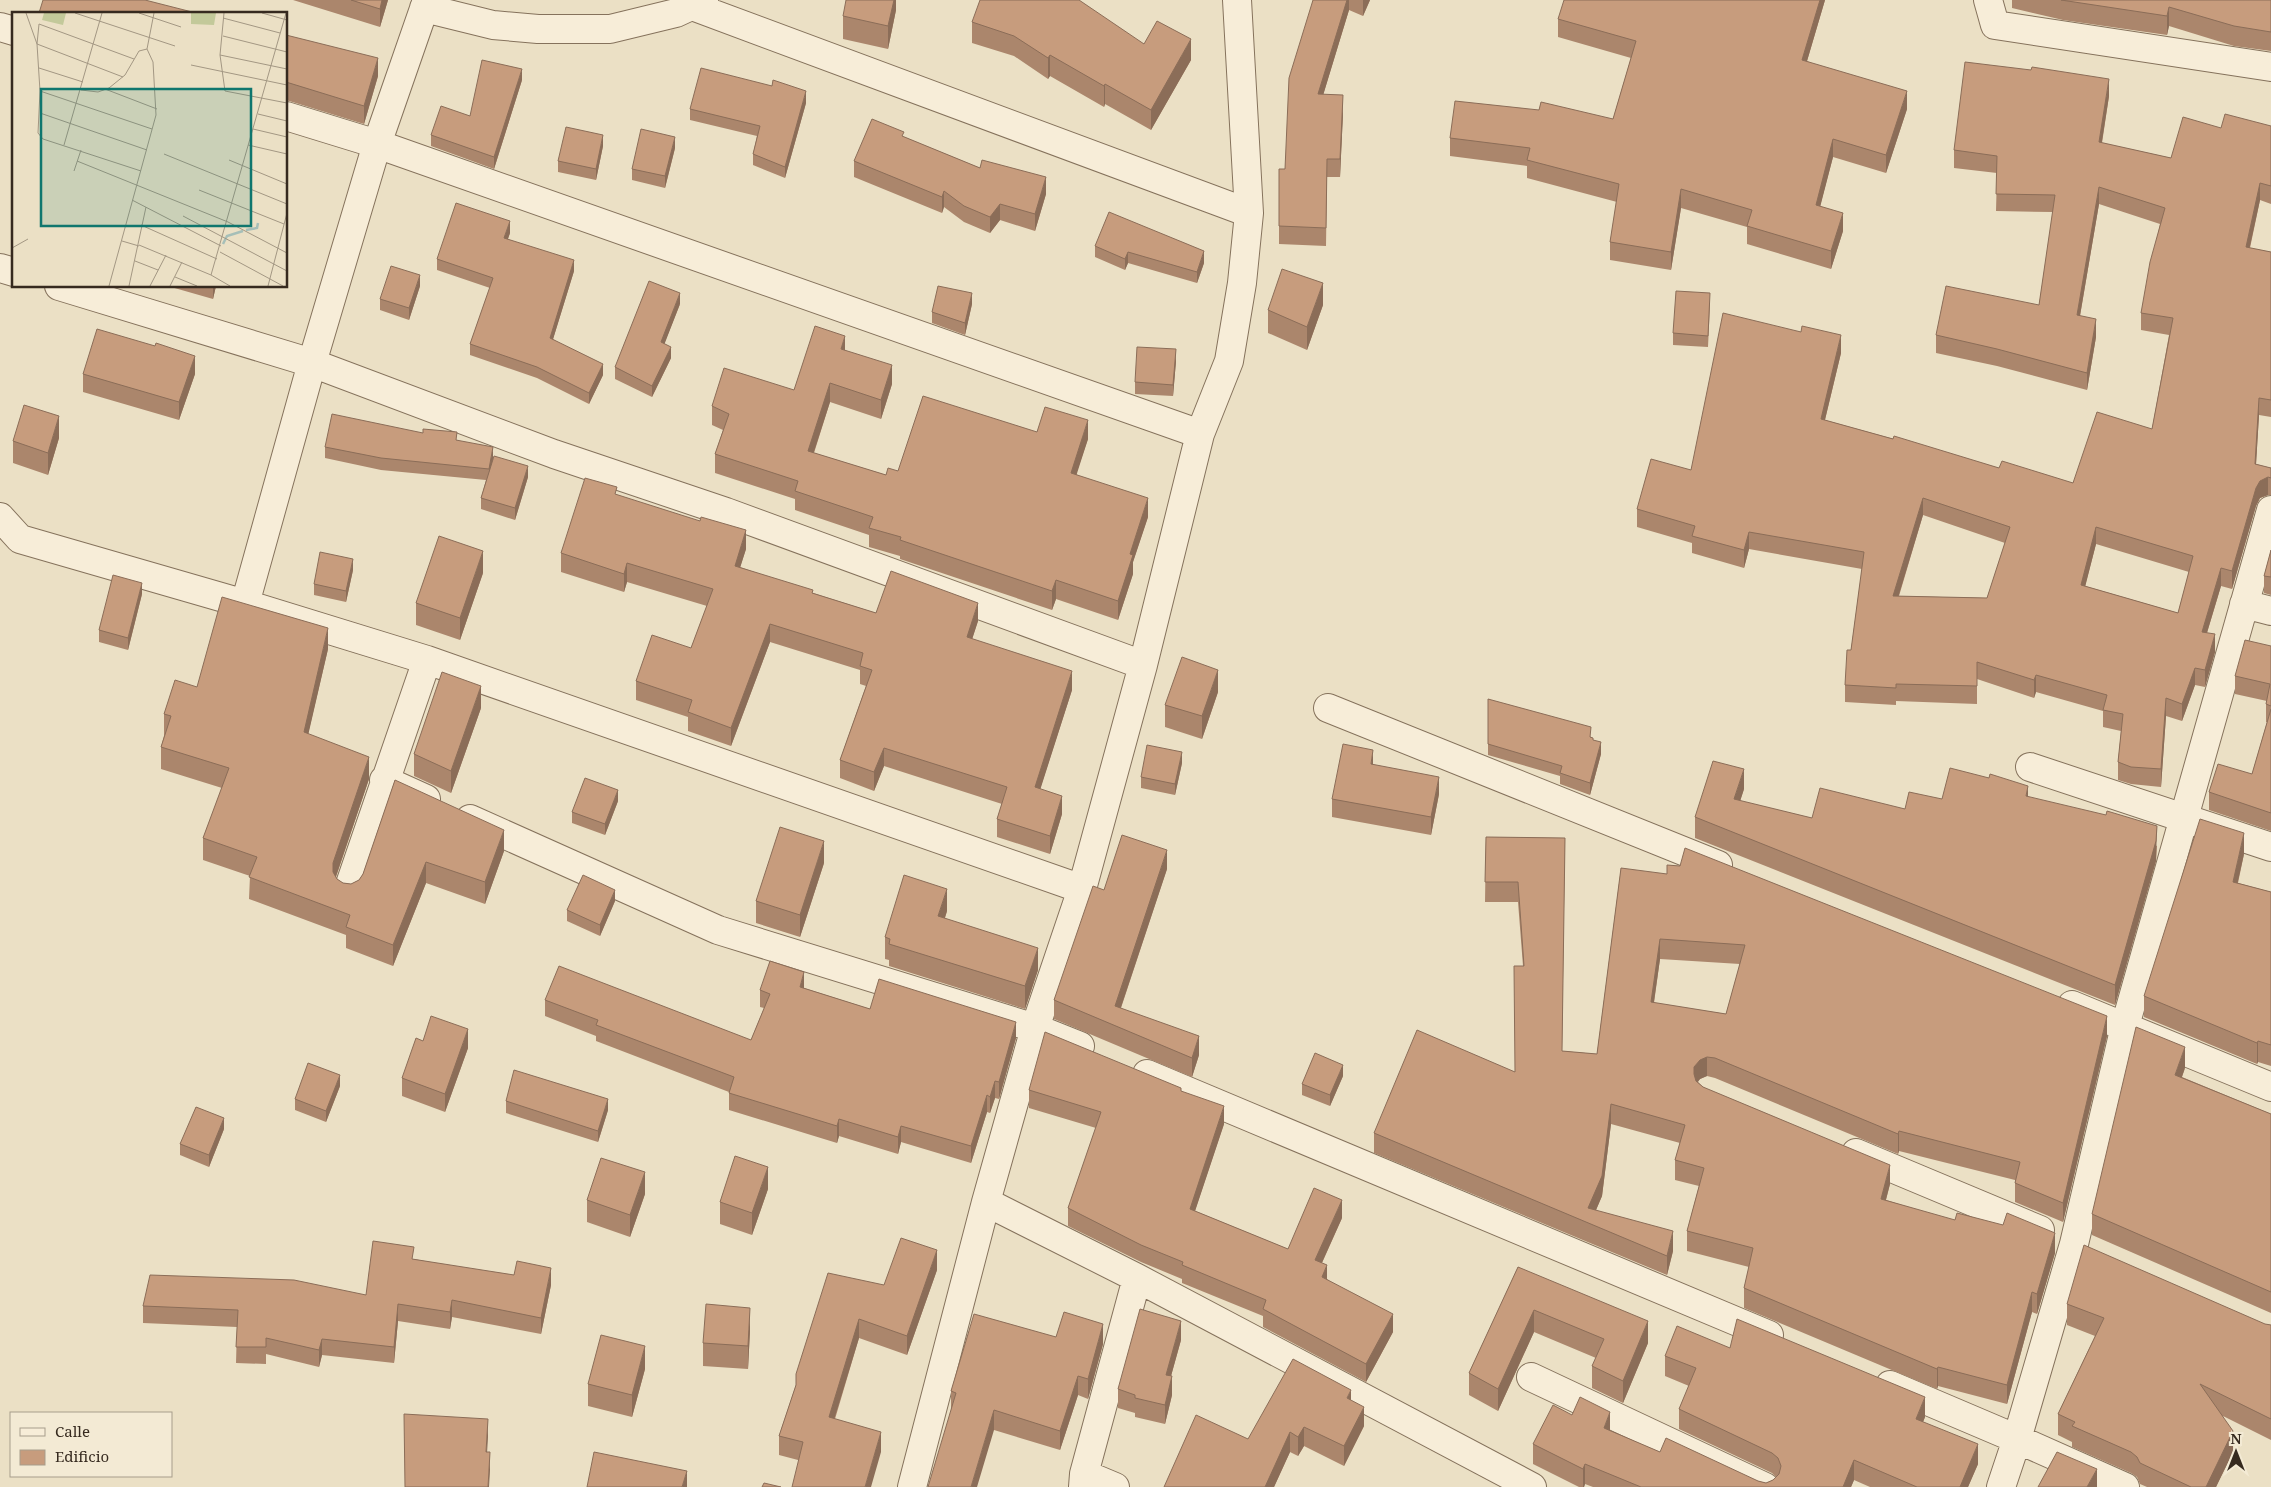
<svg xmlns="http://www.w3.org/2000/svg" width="2271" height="1487" viewBox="0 0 2271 1487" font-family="'Noto Serif',serif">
	<rect width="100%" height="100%" fill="#ebe0c5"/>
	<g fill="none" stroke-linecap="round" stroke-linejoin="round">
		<defs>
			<path id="minor" d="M1988,0L1995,25L2271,67
				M692,6L1249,213
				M424,8L493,25L538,29H610L676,13L704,0
				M0,27L14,31
				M286,116L377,144L1200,434
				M0,268L14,272
				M59,286L312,363L554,454L726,512L1143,665
				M0,517L20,539L245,604L427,660L1082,889
				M245,604L312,363L377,144L427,0
				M2244,604L2271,611
				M1328,708L1718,865
				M2030,767L2271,847
				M384,780L426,799
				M470,819L718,930L1035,1028L1080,1046
				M348,890L427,660
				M2072,1005L2271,1087
				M1147,1074L1769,1335
				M1856,1153L2040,1230
				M986,1202L1137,1278L1532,1487
				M1531,1377L1765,1487
				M1890,1385L2017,1439L2125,1487
				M1084,1474L1115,1487
				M912,1487L986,1202L1035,1028L1082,889L1143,665L1200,434L1229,361L1242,283L1249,213L1237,0
				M1083,1487L1084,1474L1137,1278
				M2001,1487L2017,1439L2074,1244L2125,1026L2271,510"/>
		</defs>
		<use href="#minor" stroke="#85725c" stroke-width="30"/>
		<use href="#minor" stroke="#f7edd8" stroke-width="28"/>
	</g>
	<path fill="#ab866c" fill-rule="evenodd" d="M293,0H388L380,27Z
		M896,0V10L888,49L843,39V16Z
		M1313,0H1370L1363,16L1349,10L1323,95L1343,113L1340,177H1327L1326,246L1279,244V169H1285Z
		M1825,0L1807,61L1907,109L1886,173L1833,157L1820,206L1843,231L1831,269L1747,244V227L1681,208L1671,270L1610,260V242L1617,202L1527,178V166L1450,156V138L1613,119L1631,58L1558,37V19Z
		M2012,0H2271V51L2234,46L2169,26L2167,35L2063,20L2012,8Z
		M972,22L1144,44L1191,60L1151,130L1105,104L1104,107L1050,76L1048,79L1014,56L972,43Z
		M286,35L378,76L364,124L286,100Z
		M522,80L494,169L431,146V135L470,116Z
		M2109,96L2102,143L2171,158L2221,128L2271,126V204L2260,200L2250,248L2271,252V417L2259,415L2256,464L2271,468V495H2268L2260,498L2256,506L2232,589L2221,586L2207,633L2215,652L2205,687L2195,685L2182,721L2166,716L2161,787L2131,784L2118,780V762L2121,731L2103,727V711L2036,692L2034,698L1977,679V704L1896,701V705L1845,702V685L1851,650L1862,569L1749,549L1744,568L1692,553V543L1637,527V509L1691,470L1801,332L1841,353L1825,420L1999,468L2073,483L2152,429L2169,335L2141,330V313L2160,224L2099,204L2080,316L2096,337L2087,390L1997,366L1936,353V335L2039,305L2053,212L1996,211L1997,173L1954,168V150ZM1923,515L2005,543L1987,598L1899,596ZM2096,544L2189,572L2178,613L2085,586Z
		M806,103L785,178L753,165V154L757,136L690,120V109Z
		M904,137L980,168L1046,194L1035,231L1000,220L990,233L964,222L944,207L942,213L854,177V161Z
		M603,146L596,180L558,172V161Z
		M675,148L665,188L632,180V169Z
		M510,233L508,239L574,271L553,339L603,375L589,404L537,378L470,355V344L490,288L437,270V259Z
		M1095,246L1204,263L1197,283L1128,263L1125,270L1095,257Z
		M171,286H216L213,299L171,287Z
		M420,286L409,320L380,310V299Z
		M680,304L664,344L671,358L652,397L615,379V367Z
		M972,304L965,335L932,323V312Z
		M1710,304L1708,347L1673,345V333Z
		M1323,305L1307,350L1268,333V310Z
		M155,346L195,374L179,420L83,392V374Z
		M845,350L892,384L881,419L830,402L814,453L886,475L898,471L1037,432L1088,439L1076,474L1148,517L1133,562V574L1118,620L1056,599L1052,610L900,559V556L869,547V535L795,510V499L715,473V454L723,430L712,425V406L794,390Z
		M1176,361L1173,396L1135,394V382Z
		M59,438L48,475L13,463V441Z
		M457,440L493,459L492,461L528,477L515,520L481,509V498L486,480L381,470L325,458V447Z
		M617,495L746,549L740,567L813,593L876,613L978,621L972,639L1072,690L1040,789L1062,814L1050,854L997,837V819L1002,804L884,766L874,791L840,778V760L866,686L860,684V670L770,642L731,746L688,731V717L636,700V681L691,648L707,606L627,582L624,592L561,572V553Z
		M2271,550V595L2264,593V576Z
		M353,570L346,602L314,595V584Z
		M483,573L460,640L416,625V603Z
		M142,594L128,650L99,642V630Z
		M2271,646V831L2209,810V792L2252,774L2267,722H2266V704L2267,701L2235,694V676Z
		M328,649L308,734L369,779L336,877L337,879L343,883L351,884L359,880L363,874L395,780L504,851L485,904L426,883L393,966L346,948V935L249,899L250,876L203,860V838L222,788L161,769V747L164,736V714L197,687Z
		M1218,692L1202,739L1165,727V705Z
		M1488,699L1591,737L1601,754L1590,795L1560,784V776L1488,755Z
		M481,708L451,793L414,776V754Z
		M1182,763L1175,795L1141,788V777Z
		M1744,789L1740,801L1812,818L1905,809L1942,799L2028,797L2157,846L2156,861L2115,1005L1695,838V817Z
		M1439,794L1431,835L1332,817V799Z
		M618,801L605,835L572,823V812Z
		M1486,837L1565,838L1562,1051L1597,1054L1621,868L2107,1036L2063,1222L2015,1202V1180L1899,1151L1898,1154L1715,1078L1707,1076L1700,1079L1698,1082L1703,1087L1890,1184L1886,1200L2055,1253L2037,1314L2032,1312L2007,1404L1938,1386L1937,1389L1744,1308V1288L1749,1267L1687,1251V1231L1699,1186L1675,1180V1160L1680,1143L1611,1124L1602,1196L1596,1210L1673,1251L1667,1275L1374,1153V1133L1515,1072L1523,966L1518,902H1485ZM1660,959L1740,964L1726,1014L1654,1003Z
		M2244,854L2238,883L2271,892V1066L2258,1062L2257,1064L2144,1017V996Z
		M824,863L800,937L756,923V901Z
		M1167,869L1121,1008L1199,1055L1192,1077L1054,1019V1000L1104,890Z
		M615,901L600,936L567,921V910Z
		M947,911L945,918L1038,970L1025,1009L889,966V960L885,959V937Z
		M804,988L870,1009L1016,1038L999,1099L995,1098L990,1113L987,1112L971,1163L901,1142L898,1154L839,1136L837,1143L729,1110V1092L596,1041V1036L545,1016V1000L751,1040L764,1008L760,1007V990Z
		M423,1041L468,1048L445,1112L402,1096V1078Z
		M2185,1068L2182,1077L2271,1114V1313L2092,1235V1214Z
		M1343,1076L1330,1106L1302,1095V1084Z
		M340,1086L326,1122L295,1110V1099Z
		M1029,1090L1181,1091L1224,1124L1195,1211L1288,1249L1342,1218L1322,1263L1327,1279L1393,1332L1366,1382L1263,1327V1316L1182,1283V1279L1141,1262L1068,1226V1208L1096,1128L1029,1108Z
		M506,1101L608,1110L598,1142L506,1113Z
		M224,1129L209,1167L180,1155V1144Z
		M768,1189L752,1235L720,1224V1202Z
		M645,1194L630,1237L587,1222V1200Z
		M414,1259L551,1285L541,1334L452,1317L450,1329L398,1321L394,1363L322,1355L319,1367L266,1354V1364L236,1363L237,1327L143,1323V1306L366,1295Z
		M1518,1267L1648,1343L1623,1403L1592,1388V1366L1596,1358L1534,1332L1498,1411L1469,1395V1373Z
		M937,1270L907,1355L859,1338L835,1419L881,1452L798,1460L779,1455V1436L796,1385L884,1285Z
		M2067,1304L2271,1325V1440L2223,1416L2233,1452L2216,1487H2147L2140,1484L2137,1477L2131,1473L2072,1447V1442L2058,1435V1414L2095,1336L2067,1325Z
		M750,1330L748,1369L703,1366V1343Z
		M1056,1337L1103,1344L1088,1399L1078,1395L1060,1450L994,1430L951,1410V1391Z
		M1181,1340L1171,1376L1172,1395L1165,1424L1135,1417V1413L1118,1408V1389Z
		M1730,1348L1925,1417L1923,1422L1978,1464L1968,1487H1870L1854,1480L1851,1487H1593L1585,1484L1584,1487H1579L1533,1464V1444L1572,1415L1660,1452L1758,1481L1766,1483L1773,1480L1776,1477L1772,1473L1679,1429V1409L1689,1386L1665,1376V1356Z
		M645,1369L632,1417L588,1406V1384Z
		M1351,1401L1364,1426L1344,1466L1304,1446L1298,1456L1290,1452L1274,1487H1164L1248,1439Z"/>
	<path fill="#8b6d58" d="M382,0H388L380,27V9Z
		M894,0H896V10L888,49V26Z
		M1347,0H1349V10L1318,112V94Z
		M1363,0H1370L1363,16Z
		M1820,0H1825L1802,78V60Z
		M2169,7V26L2167,35V16Z
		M1191,39V60L1151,130V110Z
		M1050,55V76L1048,79V58Z
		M378,58V76L364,124V106Z
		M522,69V80L494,169V157Z
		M2109,79V96L2099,160V142Z
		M1105,84V104L1104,107V86Z
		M806,91V103L785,178V167Z
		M1907,91V109L1886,173V155Z
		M1343,95V113L1340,177V159Z
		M603,135V146L596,180V169Z
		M675,137V148L665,188V176Z
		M1833,139V157L1816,223V205Z
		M1046,177V194L1035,231V214Z
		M2260,183V200L2246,264V247Z
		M2099,187V204L2077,333V315Z
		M1681,189V208L1671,270V252Z
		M944,191V207L942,213V197Z
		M1000,204V220L990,233V217Z
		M1843,213V231L1831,269V251Z
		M510,221V233L504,249V238Z
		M1204,251V263L1197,283V272Z
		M1128,252V263L1125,270V259Z
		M574,260V271L550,349V338Z
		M420,275V286L409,320V308Z
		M1323,283V305L1307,350V327Z
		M213,286H216L213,299Z
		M680,293V304L661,353V342Z
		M972,293V304L965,335V323Z
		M2096,319V337L2087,390V373Z
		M1841,335V353L1821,436V419Z
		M845,336V355L841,349Z
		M671,347V358L652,397V386Z
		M1176,349V361L1173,396V385Z
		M195,356V374L179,420V402Z
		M603,364V375L589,404V393Z
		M892,365V384L881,419V400Z
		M830,383V402L808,470V451Z
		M2259,398V415L2255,481V464Z
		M59,416V438L48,475V453Z
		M1088,420V439L1071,492V473Z
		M493,447V459L489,480V469Z
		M528,466V477L515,520V508Z
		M2268,477V495L2260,498L2256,506L2232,589V571L2256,488L2260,481Z
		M1148,498V517L1133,562V574L1118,620V601L1130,554Z
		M1923,498V515L1893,614V596Z
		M2096,527V544L2081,603V585Z
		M746,530V549L735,584V566Z
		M1749,532V549L1744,568V550Z
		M483,551V573L460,640V618Z
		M353,559V570L346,602V591Z
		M627,563V582L624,592V574Z
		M2221,568V586L2202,649V632Z
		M1056,580V599L1052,610V591Z
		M142,583V594L128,650V638Z
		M978,603V621L967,655V637Z
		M770,624V642L731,746V728Z
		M328,628V649L304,753V732Z
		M2215,634V652L2205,687V670Z
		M2195,668V685L2182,721V704Z
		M1218,670V692L1202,739V716Z
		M1072,671V690L1035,806V787Z
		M2036,675V692L2034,698V680Z
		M481,686V708L451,793V771Z
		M2166,698V716L2161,787V769Z
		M1601,742V754L1590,795V783Z
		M884,748V766L874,791V772Z
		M1373,750V768L1371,764Z
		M1182,752V763L1175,795V784Z
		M369,757V779L333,885V893V863Z
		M1744,769V789L1734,820V799Z
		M1439,777V794L1431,835V817Z
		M2028,786V806L2026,796Z
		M618,790V801L605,835V824Z
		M1062,796V814L1050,854V836Z
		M2157,826L2156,861L2115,1005V985Z
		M504,830V851L485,904V882Z
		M2244,833V854L2233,903V882Z
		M824,841V863L800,937V915Z
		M1167,850V869L1115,1025V1006Z
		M426,862V883L393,966V945Z
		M947,889V911L938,938V916Z
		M615,890V901L600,936V925Z
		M1660,939V959L1651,1022V1002Z
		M1038,948V970L1025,1009V986Z
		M804,972V989L800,987Z
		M2107,1016V1036L2063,1222V1203Z
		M1016,1022V1038L999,1099V1082Z
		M468,1029V1048L445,1112V1094Z
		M1199,1036V1055L1192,1077V1058Z
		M2258,1041V1062L2257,1064V1043Z
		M2185,1047V1068L2175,1096V1075Z
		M1707,1057V1076L1700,1079L1694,1086V1067L1700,1060Z
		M1343,1065V1076L1330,1106V1095Z
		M340,1075V1086L326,1122V1111Z
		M995,1081V1098L990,1113V1097Z
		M987,1095V1112L971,1163V1146Z
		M608,1099V1110L598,1142V1131Z
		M1611,1104V1124L1602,1196L1590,1224L1588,1208Z
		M1224,1106V1124L1190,1226V1209Z
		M224,1118V1129L209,1167V1155Z
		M839,1119V1136L837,1143V1126Z
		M901,1126V1142L898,1154V1137Z
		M1899,1131V1151L1898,1154V1134Z
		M1890,1165V1184L1881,1218V1199Z
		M768,1167V1189L752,1235V1213Z
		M645,1172V1194L630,1237V1215Z
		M1342,1200V1218L1315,1278V1260Z
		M1673,1231V1251L1667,1275V1256Z
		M2055,1233V1253L2037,1314V1294Z
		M937,1250V1270L907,1355V1336Z
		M1327,1265V1283L1322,1277Z
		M551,1268V1285L541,1334V1318Z
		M2032,1292V1312L2007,1404V1385Z
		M452,1300V1317L450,1329V1312Z
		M398,1304V1321L394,1363V1347Z
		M750,1308V1330L748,1369V1346Z
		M1534,1310V1332L1498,1411V1389Z
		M1393,1314V1332L1366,1382V1364Z
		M859,1319V1338L829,1436V1417Z
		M1181,1321V1340L1166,1394V1375Z
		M1648,1321V1343L1623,1403V1381Z
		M1103,1324V1344L1088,1399V1379Z
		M322,1339V1355L319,1367V1350Z
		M645,1346V1369L632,1417V1395Z
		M1938,1367V1386L1937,1389V1369Z
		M1078,1376V1395L1060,1450V1431Z
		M1172,1376V1395L1165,1424V1405Z
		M1351,1390V1409L1347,1398Z
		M1925,1397V1417L1916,1439V1419Z
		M1364,1407V1426L1344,1466V1446Z
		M994,1410V1430L977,1487H971Z
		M1610,1412V1432L1604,1428Z
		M488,1419V1437L486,1470V1452Z
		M1304,1427V1446L1298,1456V1437Z
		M2233,1431V1452L2216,1487H2206Z
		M881,1432V1452L871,1487H865Z
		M1290,1432V1452L1274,1487H1265Z
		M1978,1444V1464L1968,1487H1960Z
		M490,1452V1470L489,1487H488Z
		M1854,1460V1480L1851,1487H1843Z
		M1585,1464V1484L1584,1487H1583V1469Z
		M2097,1469V1487H2087Z
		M687,1471V1487H682Z"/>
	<path fill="#c79c7d" stroke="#8b6d58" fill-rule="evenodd" d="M43,0H145L200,14H41L39,13Z
		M351,0H382L380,9Z
		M846,0H894L888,26L843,16Z
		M980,0H1079L1144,44L1157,21L1191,39L1151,110L1105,84L1104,86L1050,55L1048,58L1014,36L972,22Z
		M1313,0H1347L1318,94L1343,95L1340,159H1327L1326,228L1279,226V169H1285L1289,78Z
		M1564,0H1820L1802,60L1907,91L1886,155L1833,139L1816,205L1843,213L1831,251L1747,226L1752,210L1681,189L1671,252L1610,242L1619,184L1527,160L1530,148L1450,138L1455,101L1539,110L1541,102L1613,119L1636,41L1558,19Z
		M2061,0H2271V32L2234,26L2169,7L2167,16Z
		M286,35L378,58L364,106L286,82Z
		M482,60L522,69L494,157L431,135L441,106L470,116Z
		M1965,62L2031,70L2032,67L2109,79L2099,142L2171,158L2183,117L2221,128L2225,114L2271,126V186L2260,183L2246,247L2271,252V400L2259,398L2255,464L2271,468V478L2268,477L2260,481L2256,488L2232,571L2221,568L2202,632L2215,634L2205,670L2195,668L2182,704L2166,698L2161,769L2131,767L2118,762L2123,714L2103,710L2107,695L2036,675L2034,680L1977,662V686L1896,684V688L1845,685L1847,650H1851L1864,552L1749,532L1744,550L1692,536L1695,526L1637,509L1651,459L1691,470L1723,313L1801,332L1802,326L1841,335L1821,419L1893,439L1894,436L1999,468L2002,461L2073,483L2097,412L2152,429L2173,318L2141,313L2150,262L2165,208L2099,187L2077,315L2096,319L2087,373L1997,349L1936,335L1946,286L2039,305L2055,195L1996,194L1997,156L1954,150ZM1923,498L2010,527L1987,598L1893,596ZM2096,527L2193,556L2178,613L2081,585Z
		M701,68L772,86L773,80L806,91L785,167L753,154L760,126L690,109Z
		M872,119L904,132L902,136L980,168L982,160L1046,177L1035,214L1000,204L990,217L964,206L944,191L942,197L854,161Z
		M566,127L603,135L596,169L558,161Z
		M641,129L675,137L665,176L632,169Z
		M456,203L510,221L504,238L574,260L550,338L603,364L589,393L537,367L470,344L493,278L437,259Z
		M1109,212L1204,251L1197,272L1128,252L1125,259L1095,246Z
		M391,266L420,275L409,308L380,299Z
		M1282,269L1323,283L1307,327L1268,310Z
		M649,281L680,293L661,342L671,347L652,386L615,367Z
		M938,286L972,293L965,323L932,312Z
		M1676,291L1710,293L1708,336L1673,333Z
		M815,326L845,336L841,349L892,365L881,400L830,383L808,451L886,475L888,468L898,471L923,396L1037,432L1045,407L1088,420L1071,473L1148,498L1130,554L1133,555L1118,601L1056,580L1052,591L900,540L901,537L869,528L873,517L795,491L798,481L715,454L729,414L712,406L724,368L794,390Z
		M97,329L155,346L156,343L195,356L179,402L83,374Z
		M1137,347L1176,349L1173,385L1135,382Z
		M24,405L59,416L48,453L13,441Z
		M332,414L423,433V429L457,432L456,440L493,447L489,469L381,458L325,447Z
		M494,456L528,466L515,508L481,498Z
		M585,478L617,487L615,494L700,521L701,517L746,530L735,566L813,590L812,593L876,613L891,571L978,603L967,637L1072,671L1035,787L1062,796L1050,836L997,819L1007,787L884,748L874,772L840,760L872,670L860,666L863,653L770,624L731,728L688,712L692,700L636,681L652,635L691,648L713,589L627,563L624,574L561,553Z
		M439,536L483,551L460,618L416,603Z
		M2271,550V577L2264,576Z
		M320,552L353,559L346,591L314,584Z
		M113,575L142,583L128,638L99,630Z
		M222,597L328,628L304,732L369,757L333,863V872L337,879L343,883L351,884L359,880L363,874L395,780L504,830L485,882L426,862L393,945L346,927L350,915L249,877L257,857L203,838L229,768L161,747L171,716L164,714L175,680L197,687Z
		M2245,640L2271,646V706L2266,704L2270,684L2235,676Z
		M1182,657L1218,670L1202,716L1165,705Z
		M442,672L481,686L451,771L414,754Z
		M1488,699L1591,727L1590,737L1593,738V740L1601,742L1590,783L1560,773L1562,766L1488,744Z
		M2271,709V813L2209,792L2218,764L2252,774Z
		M1343,744L1373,750L1371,764L1439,777L1431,817L1332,799Z
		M1147,745L1182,752L1175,784L1141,777Z
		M1713,761L1744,769L1734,799L1812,818L1820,788L1905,809L1909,792L1942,799L1950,768L1989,778L1990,774L2028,786L2026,796L2106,815L2107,811L2157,826L2156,841L2115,985L1695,817Z
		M585,778L618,790L605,824L572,812Z
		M2200,819L2244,833L2233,882L2271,892V1045L2258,1041L2257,1043L2144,996Z
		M780,827L824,841L800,915L756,901Z
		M1122,835L1167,850L1115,1006L1199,1036L1192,1058L1054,1000L1093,886L1104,890Z
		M1486,837L1565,838L1562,1051L1597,1054L1621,868L1667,874V865L1680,866L1685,848L2107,1016L2063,1203L2015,1183L2020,1162L1899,1131L1898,1134L1715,1058L1707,1057L1700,1060L1694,1067V1074L1696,1081L1703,1087L1890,1165L1881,1199L1955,1220L1957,1213L2003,1225L2007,1213L2055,1233L2037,1294L2032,1292L2007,1385L1938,1367L1937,1369L1744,1288L1753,1248L1687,1231L1704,1168L1675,1160L1685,1125L1611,1104L1602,1176L1588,1208L1673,1231L1667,1256L1374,1133L1417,1030L1515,1072L1514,966H1524L1518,882H1485ZM1660,939L1745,945L1726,1014L1651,1002Z
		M583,875L615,890L600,925L567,910Z
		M904,875L947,889L938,916L1038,948L1025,986L889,944L890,939L885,937Z
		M770,961L804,972L800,987L870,1009L879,979L1016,1022L999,1082L995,1081L990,1097L987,1095L971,1146L901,1126L898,1137L839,1119L837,1126L729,1093L734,1077L596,1025L598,1020L545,1000L559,966L751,1040L770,994L760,990Z
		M431,1016L468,1029L445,1094L402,1078L416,1038L423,1041Z
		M2136,1027L2185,1047L2175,1075L2271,1114V1292L2092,1214Z
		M1045,1032L1181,1088V1091L1224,1106L1190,1209L1288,1249L1314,1188L1342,1200L1315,1260L1327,1265L1322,1277L1393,1314L1366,1364L1263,1309L1266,1300L1182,1265L1183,1262L1141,1245L1068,1208L1101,1112L1029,1090Z
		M1315,1053L1343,1065L1330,1095L1302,1084Z
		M308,1063L340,1075L326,1111L295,1099Z
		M514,1070L608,1099L598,1131L506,1101Z
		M196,1107L224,1118L209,1155L180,1144Z
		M735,1156L768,1167L752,1213L720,1202Z
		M601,1158L645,1172L630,1215L587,1200Z
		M901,1238L937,1250L907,1336L859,1319L829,1417L881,1432L865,1487H792L803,1442L779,1436L796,1385V1374L828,1273L884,1285Z
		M373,1241L414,1247L412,1259L514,1275L517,1261L551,1268L541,1318L452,1300L450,1312L398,1304L394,1347L322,1339L319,1350L266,1338V1347H236L238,1310L143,1306L150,1275L294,1280L366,1295Z
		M2084,1245L2265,1324L2271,1325V1419L2200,1384L2233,1431L2206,1487H2191L2140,1463L2137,1457L2131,1452L2072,1426L2075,1422L2058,1414L2104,1318L2067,1304Z
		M1518,1267L1648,1321L1623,1381L1592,1366L1604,1339L1534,1310L1498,1389L1469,1373Z
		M706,1304L750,1308L748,1346L703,1343Z
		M1140,1309L1181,1321L1166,1375L1172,1376L1165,1405L1135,1398V1395L1118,1389Z
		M1064,1312L1103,1324L1088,1379L1078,1376L1060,1431L994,1410L971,1487H928L956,1393L951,1391L974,1314L1056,1337Z
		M1737,1319L1925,1397L1916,1419L1978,1444L1960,1487H1917L1854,1460L1843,1487H1641L1585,1464L1583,1469L1533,1444L1553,1405L1572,1415L1580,1397L1610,1412L1604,1428L1660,1452L1666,1438L1758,1481L1766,1483L1773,1480L1779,1474L1781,1466L1778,1458L1772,1453L1679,1409L1696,1368L1665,1356L1677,1326L1730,1348Z
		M601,1335L645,1346L632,1395L588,1384Z
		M1293,1359L1351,1390L1347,1398L1364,1407L1344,1446L1304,1427L1298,1437L1290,1432L1265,1487H1164L1196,1415L1248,1439Z
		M404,1414L488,1419L486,1452H490L488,1487H405Z
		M594,1452L687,1471L682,1487H587Z
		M2057,1452L2097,1469L2087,1487H2038Z
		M764,1483L781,1487H762Z"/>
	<g transform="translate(12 12)">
		<rect width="275" height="275" fill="#ebe0c5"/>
		<path d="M32,1H54L51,13L30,8Z" fill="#c3c99a"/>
		<path d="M179,1H204L202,13L179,12Z" fill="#c3c99a"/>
		<path fill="none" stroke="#a6bfb8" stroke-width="2.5" d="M234,218L245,216L246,211M211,232L215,224L231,219"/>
		<path fill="none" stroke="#a39783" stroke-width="1" d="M14,1L25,32L28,79L26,121L31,127L129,159M63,1L163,34M127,1L169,15M212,1L208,43L213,79L275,91M250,1L275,8M211,6L268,21M211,24L275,40M208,43L275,57M179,53L275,73M27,56L71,70M111,65L25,32L27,12L122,47M93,77L145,97M69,78L86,80L97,76L113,63L127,39L135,37M28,79L140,117M28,101L135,138M246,102L275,109M241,117L275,125M52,133L90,1M236,133L275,142M152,142L275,192M217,148L275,172M65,149L216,210L275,241M62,159L69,138M187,178L272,212M120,188L209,234M171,204L275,259M129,213L205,247M110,229L127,234M127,233L199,263L218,274M0,236L16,227M208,240L271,274M123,249L146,258M199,263L274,1M163,265L185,274M97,274L144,103L141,50L135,37L142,1M117,274L134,195M138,274L154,243M158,274L170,250M256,274L275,201"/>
		<path fill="#0f766e" fill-opacity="0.15" stroke="#0f766e" stroke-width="2.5" d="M29,77H239V214H29Z"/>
		<rect width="275" height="275" fill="none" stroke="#362a1f" stroke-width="2.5"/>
	</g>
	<rect x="10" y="1412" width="162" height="65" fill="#f3ead4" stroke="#a79d8c"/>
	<rect x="20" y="1428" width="25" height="8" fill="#f7edd8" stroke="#a79d8c"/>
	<text x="55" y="1437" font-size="15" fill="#362a1f">Calle</text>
	<rect x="20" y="1450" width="25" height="15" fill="#c79c7d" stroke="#a79d8c"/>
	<text x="55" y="1462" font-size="15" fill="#362a1f">Edificio</text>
	<g transform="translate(2236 1452)" stroke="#f3ead4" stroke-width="4" paint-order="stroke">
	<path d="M0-4L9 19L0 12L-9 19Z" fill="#362a1f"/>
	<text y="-8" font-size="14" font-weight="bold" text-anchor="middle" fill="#362a1f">N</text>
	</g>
</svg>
